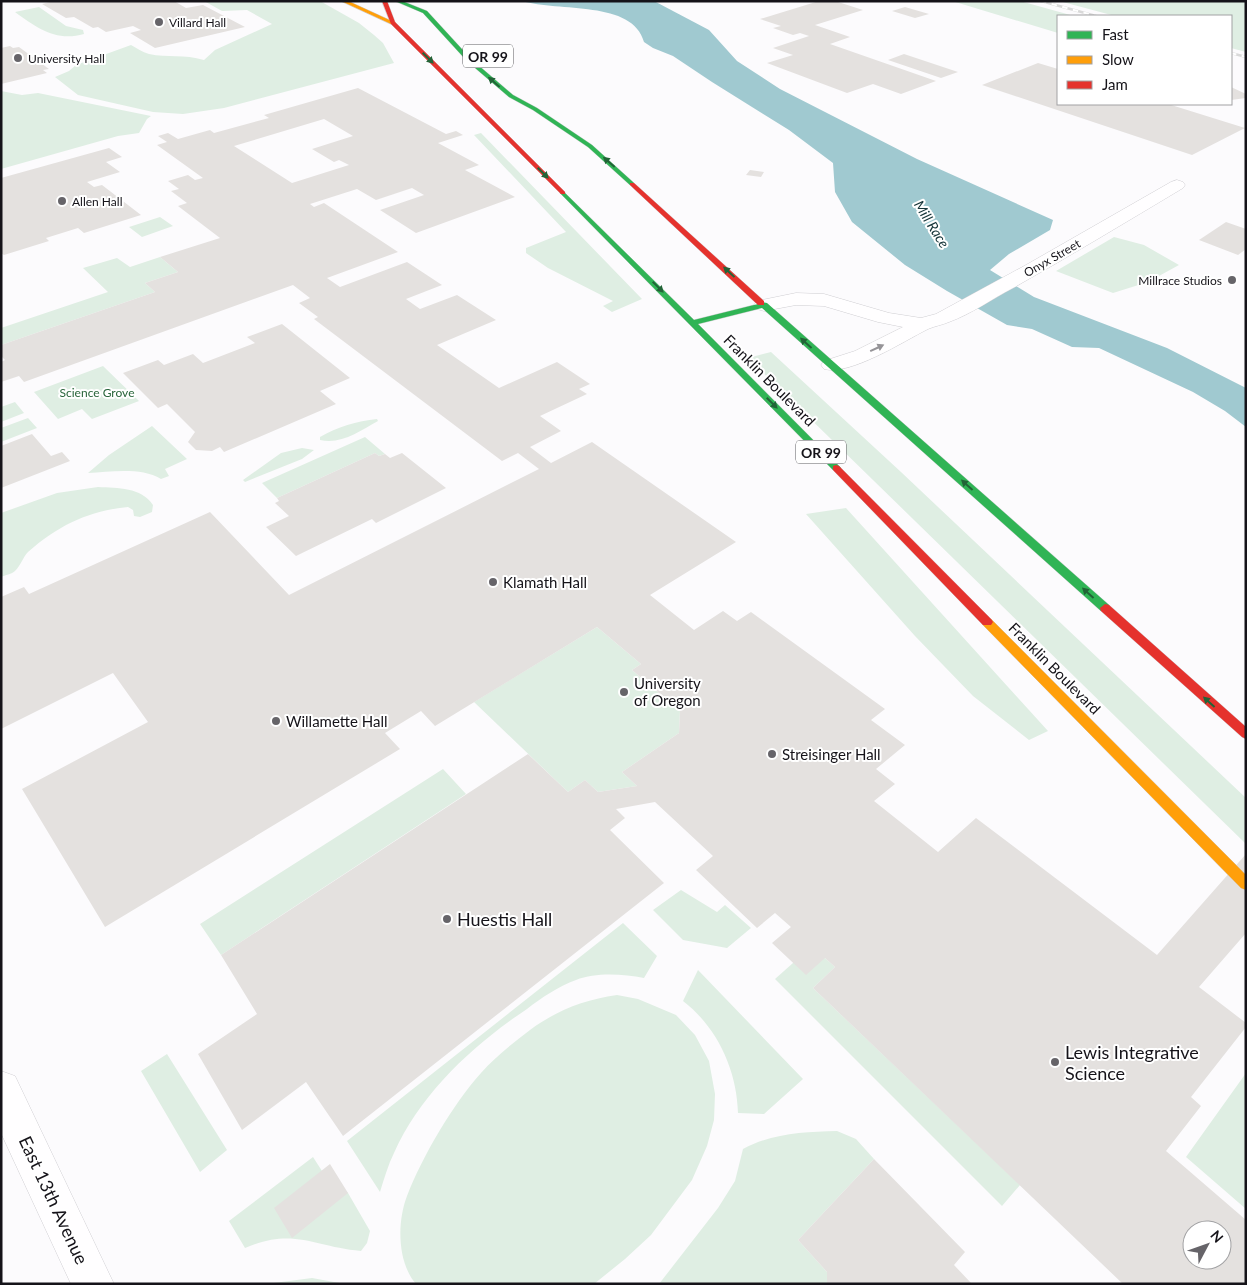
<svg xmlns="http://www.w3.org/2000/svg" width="1247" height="1285" viewBox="0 0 1247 1285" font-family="Lato,sans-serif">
	<rect width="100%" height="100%" fill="#fcfbfd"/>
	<path fill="#dfeee3" d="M204,1H320L359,23L374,35L383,43L394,63L224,108L183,114L153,112L78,95L55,77L69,71L76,65L131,45C137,48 142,52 149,54C168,58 184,54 204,60L215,50L272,24L247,10L222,11Z
		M952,1H1020L1074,16H1058V33Z
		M1059,1H1246V52L1231,48V16H1115Z
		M39,7L66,26L83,30L84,34C56,42 37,28 15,12Z
		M1,91L22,95L38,93L151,116L147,119L139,133L118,136L1,169Z
		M481,133L642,299L612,312L603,306L613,301L548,268L526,253V248L566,232L474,135Z
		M160,217L173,226L142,237L129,227Z
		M1114,237L1144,245L1179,265L1148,282L1113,293L1056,271Z
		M160,257L178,272L145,283L155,292L1,345V328L108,292L83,268L117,258L130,267Z
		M771,352L901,472L1246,798V844L748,358Z
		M103,366L139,401L92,419L82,409L58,419L34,392Z
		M15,402L24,413L1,422V407Z
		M28,418L37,428L1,442V428Z
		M377,419L378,421C360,431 341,445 320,440V437C337,427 357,421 377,419Z
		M152,426L187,459L165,469L169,476L161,479C141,467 111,472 88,473L109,455Z
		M365,437L385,454L379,456L375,453L277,498L262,483Z
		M302,448L314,450L302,459L245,482L243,480L281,453Z
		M98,487C118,488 141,487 153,505L152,512L140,517L134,516L133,510L128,507C88,511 59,525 28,552C23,557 21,565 15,571C12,574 5,575 1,577V513L57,493Z
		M846,508L1048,731L1029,740L973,696L915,636L806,514Z
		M597,627L641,664L632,670L680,711L679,733L622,772L637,786L598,792L585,780L568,792L474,702Z
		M443,769L466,794L221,955L200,924Z
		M681,890L717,912L725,905L751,928L727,948L683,940L653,910Z
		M623,923L657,956L644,978C623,974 596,972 576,980C559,986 541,998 527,1009C473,1045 421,1093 394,1153C388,1165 384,1179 380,1192L347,1141Z
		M825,958L835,967L813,988L1020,1185L1002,1206L775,979L793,963Z
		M698,970L803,1079L764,1114L738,1113C737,1070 717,1027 683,1001Z
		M617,995L638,999L676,1015L695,1035L709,1061L715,1094L714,1120L707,1146L692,1180L651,1235L625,1259L594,1284H416C397,1262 397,1222 407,1196C422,1157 453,1104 481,1073C495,1057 513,1043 530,1030C557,1010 584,1000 617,995Z
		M167,1054L227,1150L200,1172L141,1071Z
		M1246,1073V1209L1186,1157Z
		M837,1131L856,1139L874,1159L798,1240L827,1272V1284H659L718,1208L735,1181L743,1149C773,1133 804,1132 837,1131Z
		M313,1157L322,1171L348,1193L370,1231L367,1243L361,1251C314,1247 294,1227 245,1248L229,1221Z
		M312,1278L345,1284H266Z"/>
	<path fill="#a0c9d0" d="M522,1H654L709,30L737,61L780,89L917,159L1053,220L1050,230L1009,254L990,270L1034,297L1167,348L1246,388V427L1225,411L1193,392L1099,348L1072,347L1032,329L1007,325L947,291L905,265L852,222L835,192L833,163L789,130L712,82L673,56L653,48L644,42C633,0 559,12 522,1Z"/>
	<path fill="#e4e1df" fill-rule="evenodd" d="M54,1H174L186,8L203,5L245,27L155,48L130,33L141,30L133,26L106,32L98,27L93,28L74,17L66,18L42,4Z
		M819,1H835L863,10L815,25L850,37L830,44L936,81L901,94L873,84L847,93L767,63L793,55L773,48L809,36L800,33L793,35L773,28L781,26L760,19Z
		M905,7L929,14L915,18L892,11Z
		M10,46L13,48L19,47L49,69L43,70L47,73L1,84V48Z
		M904,54L958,72L941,78L888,60Z
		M1038,63L1058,69V104H1168L1245,128L1192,155L982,85Z
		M1231,87L1246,94V98L1231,100Z
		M358,88L446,134L456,131L463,135L438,143L479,165L465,170L515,197L416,233L380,210L424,195L412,188L376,200L357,189L310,204L314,207L324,203L398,252L327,278L340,287L407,262L442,285L406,299L420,309L457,295L496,320L437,345L499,388L557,362L590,384L579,389L587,394L540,416L561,431L530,447L551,463L592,442L736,542L650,595L694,630L723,611L737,621L751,612L885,709L871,720L905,745L876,769L895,784L874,801L938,852L976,818L1157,955L1246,854V933L1199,987L1246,1023V1027L1191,1097L1201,1106L1166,1151L1246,1220V1284H1123L813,988L835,967L825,958L806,975L772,943L791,927L775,913L757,928L696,870L713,856L655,802L616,809L625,818L610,830L664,883L343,1136L306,1082L242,1130L198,1054L257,1014L221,955L528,754L568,792L585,780L598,792L637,786L622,772L679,733L680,711L632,670L641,664L597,627L435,726L421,711L385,733L400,749L105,927L22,789L148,722L113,673L1,729V597L24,587L29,594L210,512L289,595L539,469L518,453L502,461L314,319L318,317L299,303L310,298L293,285L24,382L19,376L1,382V362L5,360L1,356V345L155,292L145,283L178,272L160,257L220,238L178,206L187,203L171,191L179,189L168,181L188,175L195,180L203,178L157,145L167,142L158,136L168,133L178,139L210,130L214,133L269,118L264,115ZM324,119L353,136L312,149L334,162L339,160L349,165L292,183L234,146ZM1192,1230H1222V1260H1192Z
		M109,148L122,157L106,162L120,172L87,182L94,187L102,185L141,215L84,233L78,228L46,238L49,241L4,255L1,253V178Z
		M750,170L764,172L761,177L746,175Z
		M1226,222L1246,229V249L1238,255L1199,240Z
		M282,324L350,378L320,391L336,404L224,452L220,447L212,451L196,450L188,442L195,432L167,404L158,408L123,373L158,360L164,365L193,354L203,363L255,343L247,337Z
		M32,434L51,456L62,452L70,461L1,488V446Z
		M375,453L379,456L385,454L390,458L402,453L446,488L376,523L372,519L296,556L266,527L289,516L275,503L279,501L277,498Z
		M874,1159L965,1252L954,1265L972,1284H827V1272L798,1240Z
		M330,1164L348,1193L292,1238L274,1208Z"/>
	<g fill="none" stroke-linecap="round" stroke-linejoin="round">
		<defs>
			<path id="street" d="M1177,180L1183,182L1185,185L1183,188C1126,222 1070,256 1013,288C992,299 971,314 949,322C942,325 935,326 928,329C904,341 850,376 824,369L821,365L824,361L855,351L903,327L878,322L824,306L796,305L764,311L757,309L754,305L757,301L796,293L824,294L889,313L921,318L936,314L1026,265L1171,182Z
				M1,1071L15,1076L114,1284H71L1,1133Z"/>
			<path id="fast" d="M395,1H402L427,11L471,59L513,95L537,108L592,145L634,183V185H630L588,147L533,110L509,97L467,61L423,13Z
				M563,191L694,320L758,304V301L767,303L1109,605L1110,608L1109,611H1101L762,308L698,324L841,468L839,470H833L561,194L560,193Z"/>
			<path id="slow" d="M341,1H348L396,23L391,24Z
				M987,618L991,619L1246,875V890L1241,888L983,625L981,622L983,619Z"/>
			<path id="jam" d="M382,1H387L395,22L565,192V194H561L391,24Z
				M630,183H634L764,301V305H758L630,185Z
				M836,465L839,466L991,619L993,622L991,625H983L833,470V466Z
				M1105,604L1109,605L1246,727V739L1242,737L1101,611L1100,608Z"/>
		</defs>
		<use href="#street" stroke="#d0cfd3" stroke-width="1"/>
		<use href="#fast" stroke="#d0cfd3" stroke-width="1"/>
		<use href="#slow" stroke="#d0cfd3" stroke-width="1"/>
		<use href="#jam" stroke="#d0cfd3" stroke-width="1"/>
		<use href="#street" fill="#fffeff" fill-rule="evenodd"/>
		<use href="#fast" fill="#30b455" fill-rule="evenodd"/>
		<use href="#slow" fill="#ff9f0a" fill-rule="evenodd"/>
		<use href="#jam" fill="#e5322d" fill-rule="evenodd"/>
		<defs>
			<path id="rail" d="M1041,1L1096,16
				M1231,53L1246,57"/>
		</defs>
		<use href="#rail" stroke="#d9d9d9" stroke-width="2.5"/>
		<use href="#rail" stroke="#fff" stroke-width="2" stroke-dasharray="5.5" stroke-linecap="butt"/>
	</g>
	<defs><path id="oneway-solid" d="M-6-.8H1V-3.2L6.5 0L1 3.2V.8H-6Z" transform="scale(1.25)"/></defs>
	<g fill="#226437">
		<use href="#oneway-solid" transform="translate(428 58) rotate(45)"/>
		<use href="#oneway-solid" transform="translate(494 82) rotate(-139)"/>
		<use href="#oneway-solid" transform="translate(609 162) rotate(-139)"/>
		<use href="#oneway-solid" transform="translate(543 173) rotate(45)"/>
		<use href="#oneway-solid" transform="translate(729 272) rotate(-137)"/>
		<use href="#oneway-solid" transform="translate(658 287) rotate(45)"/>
		<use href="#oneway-solid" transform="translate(806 343) rotate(-138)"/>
		<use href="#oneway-solid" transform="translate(772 403) rotate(45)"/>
		<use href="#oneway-solid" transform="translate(967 485) rotate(-138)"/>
		<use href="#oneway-solid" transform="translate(1088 593) rotate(-138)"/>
		<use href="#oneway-solid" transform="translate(1209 702) rotate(-138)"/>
	</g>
	<use fill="#969498" href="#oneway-solid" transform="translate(877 348) rotate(-25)"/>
	<g fill="#666469" stroke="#fff" stroke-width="2">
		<circle cx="159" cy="22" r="5"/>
		<circle cx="18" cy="58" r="5"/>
		<circle cx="62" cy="201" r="5"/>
		<circle cx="1232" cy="280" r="5"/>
		<circle cx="493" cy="582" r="5"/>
		<circle cx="624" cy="692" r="5"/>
		<circle cx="276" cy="721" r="5"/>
		<circle cx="772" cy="754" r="5"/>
		<circle cx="447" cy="919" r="5"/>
		<circle cx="1055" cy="1062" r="5"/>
	</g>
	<g text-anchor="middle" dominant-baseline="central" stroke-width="4" stroke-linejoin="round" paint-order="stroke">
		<g font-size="12" fill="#151319" stroke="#fff" text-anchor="start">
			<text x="169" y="22">Villard Hall</text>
			<text x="28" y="58">University Hall</text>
			<text x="72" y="201">Allen Hall</text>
			<text x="1222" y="280" text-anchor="end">Millrace Studios</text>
		</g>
		<g font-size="12" fill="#151319" stroke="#fff">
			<text transform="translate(1052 258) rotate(-30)">Onyx Street</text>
		</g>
		<g font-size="12" fill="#29653b" stroke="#fff">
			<text x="97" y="392">Science Grove</text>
		</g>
		<g fill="#fff" stroke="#5b5a5e" stroke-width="1">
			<rect x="463" y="44.5" width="50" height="23" rx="4"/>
			<rect x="796" y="440.5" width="50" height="23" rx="4"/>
		</g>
		<g font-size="14" font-weight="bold" fill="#151319">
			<text x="488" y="56">OR 99</text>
			<text x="821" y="452">OR 99</text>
		</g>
		<g font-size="14" font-style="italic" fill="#153438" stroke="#fff">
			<text transform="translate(932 224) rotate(58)">Mill Race</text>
		</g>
		<g font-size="15" fill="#151319" stroke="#fff">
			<text transform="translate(770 380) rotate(45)">Franklin Boulevard</text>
			<text transform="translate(1055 668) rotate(45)">Franklin Boulevard</text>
		</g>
		<g font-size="15" fill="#151319" stroke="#fff" text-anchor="start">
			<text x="503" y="582">Klamath Hall</text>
			<text x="634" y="683">University<tspan x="634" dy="17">of Oregon</tspan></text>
			<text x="286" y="721">Willamette Hall</text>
			<text x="782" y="754">Streisinger Hall</text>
		</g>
		<g font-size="18" fill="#151319" stroke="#fff" text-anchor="start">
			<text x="457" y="919">Huestis Hall</text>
			<text x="1065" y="1052">Lewis Integrative<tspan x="1065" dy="21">Science</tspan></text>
		</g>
		<g font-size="18" fill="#151319" stroke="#fff">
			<text transform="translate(54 1200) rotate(65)">East 13th Avenue</text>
		</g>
	</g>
	<rect width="1247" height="1285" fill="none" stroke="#151319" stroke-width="5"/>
	<rect x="1057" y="15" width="175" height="90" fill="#ffffff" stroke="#a1a1a3"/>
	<rect x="1067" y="31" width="25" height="8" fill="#30b455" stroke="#a1a1a3"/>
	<text x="1102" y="40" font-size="15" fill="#151319">Fast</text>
	<rect x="1067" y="56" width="25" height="8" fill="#ff9f0a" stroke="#a1a1a3"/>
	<text x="1102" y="65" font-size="15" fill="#151319">Slow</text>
	<rect x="1067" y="81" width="25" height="8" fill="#e5322d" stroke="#a1a1a3"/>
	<text x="1102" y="90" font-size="15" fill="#151319">Jam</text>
	<g transform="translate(1207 1245) rotate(49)"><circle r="24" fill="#ffffff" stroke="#a1a1a3"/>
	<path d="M0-4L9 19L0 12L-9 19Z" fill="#666469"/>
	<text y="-8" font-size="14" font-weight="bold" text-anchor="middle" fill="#151319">N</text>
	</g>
</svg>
